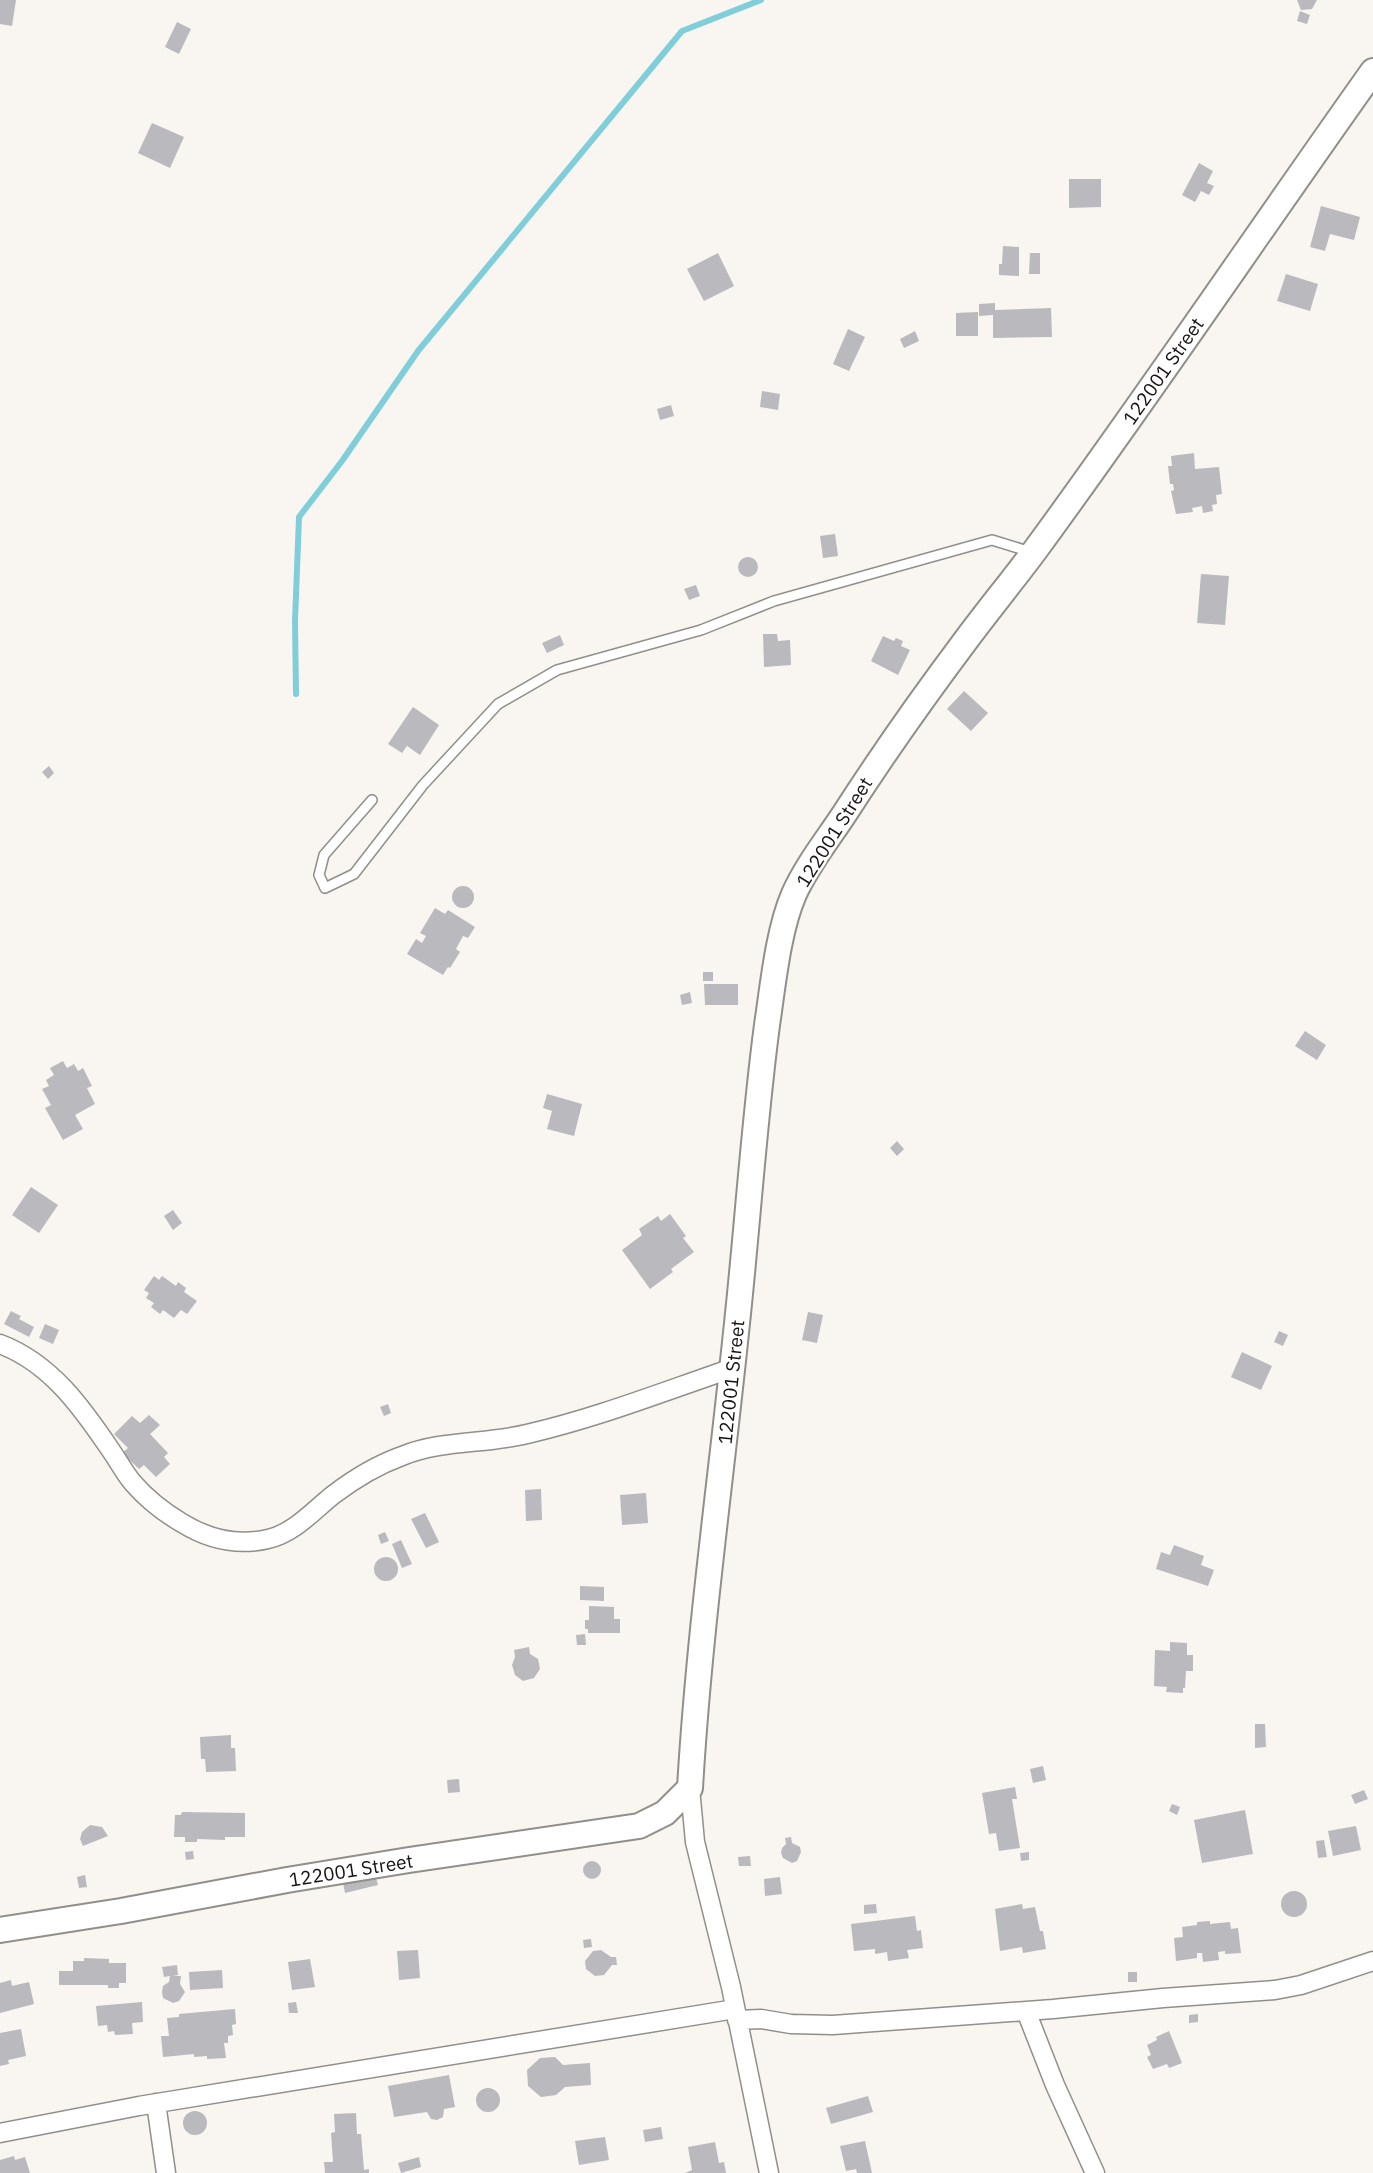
<svg xmlns="http://www.w3.org/2000/svg" width="1373" height="2173" viewBox="0 0 1373 2173" font-family="'IBM Plex Sans',sans-serif">
	<rect width="100%" height="100%" fill="#f9f6f1"/>
	<g fill="none" stroke-linecap="round" stroke-linejoin="round">
		<path stroke="#7fced9" stroke-width="6" d="M296,694L295,621L299,517L342,461L418,351L682,31L761,0"/>
	</g>
	<path fill="#b9b9be" d="M0,0H16L12,26L0,24Z
		M1297,0H1317L1312,9L1301,10Z
		M1300,11L1310,15L1307,24L1297,21Z
		M177,22L191,29L179,54L165,47Z
		M152,123L184,137L170,168L138,153Z
		M1199,163L1213,171L1207,183L1214,186L1209,195L1201,191L1195,202L1182,195Z
		M1069,179H1101V207L1069,208Z
		M1321,206L1360,217L1354,240L1330,234L1325,251L1310,247Z
		M1003,246L1019,247V276L999,275V264H1002Z
		M718,253L734,286L704,301L687,269Z
		M1030,253H1040V274H1029Z
		M1286,274L1318,284L1310,311L1277,301Z
		M995,303V310L1051,308L1052,337L993,338V315L979,316V304Z
		M978,312V336H956V313Z
		M848,329L865,337L849,371L833,364Z
		M915,331L919,341L904,348L900,339Z
		M762,391L780,394L778,410L760,407Z
		M671,405L674,416L660,420L657,409Z
		M1194,453L1195,469L1219,467L1222,494L1216,495L1217,504L1212,505L1213,511L1203,513L1202,506L1192,508L1193,512L1176,514L1171,491L1174,490L1173,484H1170L1168,466H1172L1171,456Z
		M835,534L838,556L823,558L820,536Z
		M738 567a10 10 0 1 1 20 0a10 10 0 1 1-20 0Z
		M1201,574L1229,576L1225,625L1197,623Z
		M696,585L700,596L689,600L684,589Z
		M763,634H777L778,641L790,640L791,665L764,667Z
		M560,635L564,645L547,653L542,643Z
		M883,636L894,641L896,638L903,641L901,646L910,650L898,675L871,661Z
		M964,691L988,713L971,731L947,709Z
		M413,707L439,725L420,755L407,746L402,753L388,744Z
		M49,766L54,773L48,779L42,772Z
		M452 897a11 11 0 1 1 22 0a11 11 0 1 1-22 0Z
		M435,908L445,914L448,910L475,927L468,938L463,936L456,949L460,952L450,968L448,967L443,975L407,954L416,939L422,943L426,936L420,933Z
		M703,972H713V981H703Z
		M704,984H738V1005H705Z
		M690,992L692,1003L682,1005L680,995Z
		M1305,1031L1326,1045L1317,1060L1295,1046Z
		M63,1061L67,1068L74,1064L78,1071L83,1068L92,1086L87,1088L95,1104L75,1115L83,1129L63,1140L45,1108L51,1105L42,1089L49,1086L46,1080L54,1075L50,1068Z
		M547,1094L582,1104L574,1136L547,1129L552,1111L543,1108Z
		M897,1141L904,1149L897,1156L890,1148Z
		M31,1187L58,1205L39,1233L12,1215Z
		M173,1210L182,1223L173,1230L164,1216Z
		M670,1214L686,1236L683,1238L694,1252L671,1269L673,1272L650,1289L622,1250L642,1235L639,1229L658,1216L661,1221Z
		M154,1276L159,1280L162,1276L176,1286L178,1282L186,1288L184,1292L197,1301L187,1314L181,1310L174,1318L163,1310L160,1314L151,1307L154,1303L146,1298L149,1293L144,1290Z
		M11,1311L21,1316L19,1319L34,1327L29,1337L4,1324Z
		M808,1312L823,1315L817,1343L802,1340Z
		M45,1324L59,1330L53,1344L39,1338Z
		M1279,1331L1288,1335L1283,1346L1274,1342Z
		M1242,1352L1272,1366L1261,1390L1231,1377Z
		M388,1404L391,1413L384,1416L380,1407Z
		M149,1415L160,1425L150,1434L168,1453L164,1457L170,1464L156,1477L144,1465L139,1469L122,1453L128,1448L114,1434L132,1416L140,1423Z
		M541,1489L542,1520L526,1521L525,1490Z
		M646,1493L648,1523L622,1525L620,1495Z
		M425,1513L439,1542L426,1548L411,1519Z
		M385,1532L389,1541L381,1544L378,1535Z
		M401,1540L412,1564L402,1568L392,1544Z
		M1174,1545L1204,1556L1201,1565L1214,1570L1208,1586L1156,1569L1161,1552L1170,1555Z
		M374 1569a12 12 0 1 1 24 0a12 12 0 1 1-24 0Z
		M580,1586L604,1587V1601L580,1600Z
		M589,1606L614,1607V1619H620V1633H588V1629H585V1620H589Z
		M585,1634L586,1645H577L576,1635Z
		M1170,1642L1187,1643V1655H1193V1671H1186L1185,1688H1183V1693L1166,1692L1167,1687L1154,1686L1155,1650L1170,1651Z
		M529,1647L530,1654L538,1659L540,1669L534,1678L523,1681L515,1675L512,1665L515,1657L514,1650Z
		M1255,1724H1265L1266,1747L1255,1748Z
		M231,1735V1748H235L236,1771L206,1772L205,1759H201L200,1737Z
		M1043,1766L1046,1780L1033,1783L1030,1769Z
		M459,1779L460,1792L448,1793L447,1780Z
		M1015,1787L1017,1799H1012L1020,1848L999,1851L996,1833L989,1834L982,1793Z
		M1364,1790L1368,1799L1355,1804L1351,1795Z
		M1172,1804L1180,1807L1177,1815L1169,1811Z
		M1245,1810L1253,1854L1202,1863L1194,1820Z
		M182,1812L245,1813V1837H225V1840L197,1839V1842H185V1837H174L175,1815H181Z
		M90,1825L102,1827L108,1836L83,1846L80,1839L82,1832Z
		M1356,1826L1361,1850L1333,1856L1328,1831Z
		M791,1837L792,1843L800,1847L801,1852L797,1861L792,1863L783,1858L781,1853L782,1848L786,1844L785,1838Z
		M1324,1840L1327,1857L1318,1858L1316,1841Z
		M193,1851L194,1859L186,1860L185,1852Z
		M1029,1852V1860L1021,1861L1020,1853Z
		M750,1856L751,1866H739L738,1857Z
		M583 1870a9 9 0 1 1 18 0a9 9 0 1 1-18 0Z
		M85,1875L87,1887L79,1888L77,1877Z
		M780,1877L782,1894L765,1896L764,1879Z
		M376,1878L378,1885L345,1893L343,1883Z
		M1281 1904a13 13 0 1 1 26 0a13 13 0 1 1-26 0Z
		M876,1904L877,1913L864,1914V1905Z
		M1022,1904L1023,1909L1035,1907L1040,1931H1043L1046,1949L1023,1953L1022,1947L1000,1951L995,1909Z
		M915,1916L917,1931L921,1930L923,1948L907,1950L909,1958L888,1961L887,1952L875,1954V1949L854,1951L851,1924Z
		M1210,1921V1924L1230,1922L1231,1929L1238,1928L1241,1953L1225,1954V1951L1218,1952L1219,1960L1203,1962L1202,1953H1197V1958L1176,1961L1174,1938L1183,1937L1182,1927L1197,1925V1922Z
		M591,1939L592,1947L584,1948L583,1940Z
		M418,1950L420,1978L399,1980L397,1951Z
		M601,1950L611,1957H616L617,1965H612L604,1975L595,1976L586,1969L585,1961L593,1951Z
		M84,1958L109,1959V1963H126V1983H119V1988H108V1985H59V1971H73V1961H84Z
		M310,1959L315,1987L292,1990L288,1962Z
		M177,1965L178,1975L173,1976H181L180,1984L185,1992L179,2001L173,2003L163,1998L162,1992L163,1986L169,1982L170,1976L164,1977L162,1967Z
		M222,1970L223,1988L190,1990L189,1972Z
		M1128,1972H1137V1982H1128Z
		M11,1980L12,1986L29,1982L34,2004L0,2013V1983Z
		M142,2002L143,2022L132,2023L133,2034L115,2035L114,2031L108,2032L107,2025L98,2026L96,2006Z
		M296,2002L298,2013H289L288,2003Z
		M235,2009L236,2024L232,2025L233,2035L228,2036V2043H224L226,2058L207,2059V2056L194,2057V2054L163,2057L161,2036H169L167,2018L179,2017V2014Z
		M1198,2014V2022L1189,2023V2015Z
		M21,2029L26,2056L8,2060L9,2064L0,2066V2033Z
		M1169,2031L1182,2063L1169,2068L1167,2064L1153,2069L1147,2057L1151,2055L1147,2045L1157,2040L1156,2037Z
		M555,2057L563,2065L590,2063L591,2085L565,2087L556,2095L541,2097L528,2086L527,2070L540,2058Z
		M449,2075L455,2107L444,2109L443,2117L437,2120L431,2119L427,2112L394,2117L388,2086Z
		M476 2100a12 12 0 1 1 24 0a12 12 0 1 1-24 0Z
		M868,2096L873,2112L831,2124L826,2108Z
		M183 2123a12 12 0 1 1 24 0a12 12 0 1 1-24 0Z
		M356,2113L357,2134H361L364,2170L369,2169V2173H325L324,2162H333L331,2133L335,2132L334,2114Z
		M661,2127L663,2139L645,2142L643,2130Z
		M605,2137L609,2160L579,2165L575,2141Z
		M865,2141L872,2173H857L856,2169L846,2171L840,2146Z
		M715,2142L719,2163L724,2162L726,2173H685L692,2170L688,2147Z
		M14,2156L15,2160L25,2157L30,2173H0V2160Z
		M419,2157L421,2167L401,2173L398,2163Z"/>
	<g fill="none" stroke-linecap="round" stroke-linejoin="round">
		<defs>
			<path id="lane" d="M372,800L324,855L319,875L325,888L354,874L423,785L498,704L557,670L701,630L774,601L992,540L1031,552"/>
			<path id="street" d="M0,1344C51,1363 83,1409 112,1452C119,1462 125,1474 133,1483C146,1498 165,1513 182,1523C208,1539 238,1546 268,1539C293,1534 314,1510 333,1495C354,1479 377,1465 402,1456C441,1440 486,1444 527,1434C597,1418 665,1391 733,1368
				M690,1788L695,1842L731,1987L769,2173
				M1026,2011L1055,2085L1095,2173
				M737,2020L761,2019L791,2024L833,2025L1053,2009L1163,1998L1275,1990L1301,1985L1373,1961
				M156,2103L166,2173
				M0,2133L139,2106L735,2009"/>
			<path id="secondary" d="M0,1930L121,1911L287,1880L409,1860L639,1826L665,1813L690,1788C700,1616 726,1445 742,1273C750,1190 756,1108 767,1025C773,985 778,931 794,894C807,865 828,839 845,813C883,754 924,696 966,640C989,609 1013,580 1036,549C1151,392 1260,230 1373,71"/>
		</defs>
		<use href="#lane" stroke="#918f8a" stroke-width="12"/>
		<use href="#street" stroke="#918f8a" stroke-width="21"/>
		<use href="#secondary" stroke="#918f8a" stroke-width="28"/>
		<use href="#lane" stroke="#fff" stroke-width="9"/>
		<use href="#street" stroke="#fff" stroke-width="18"/>
		<use href="#secondary" stroke="#fff" stroke-width="24"/>
	</g>
	<g text-anchor="middle" dominant-baseline="central" stroke-width="5" stroke-linejoin="round" paint-order="stroke">
		<g font-size="19" fill="#161513" stroke="#fff">
			<text transform="translate(1163 371) rotate(-55)">122001 Street</text>
			<text transform="translate(834 832) rotate(-58)">122001 Street</text>
			<text transform="translate(731 1382) rotate(-84)">122001 Street</text>
			<text transform="translate(351 1870) rotate(-9)">122001 Street</text>
		</g>
	</g>
</svg>
